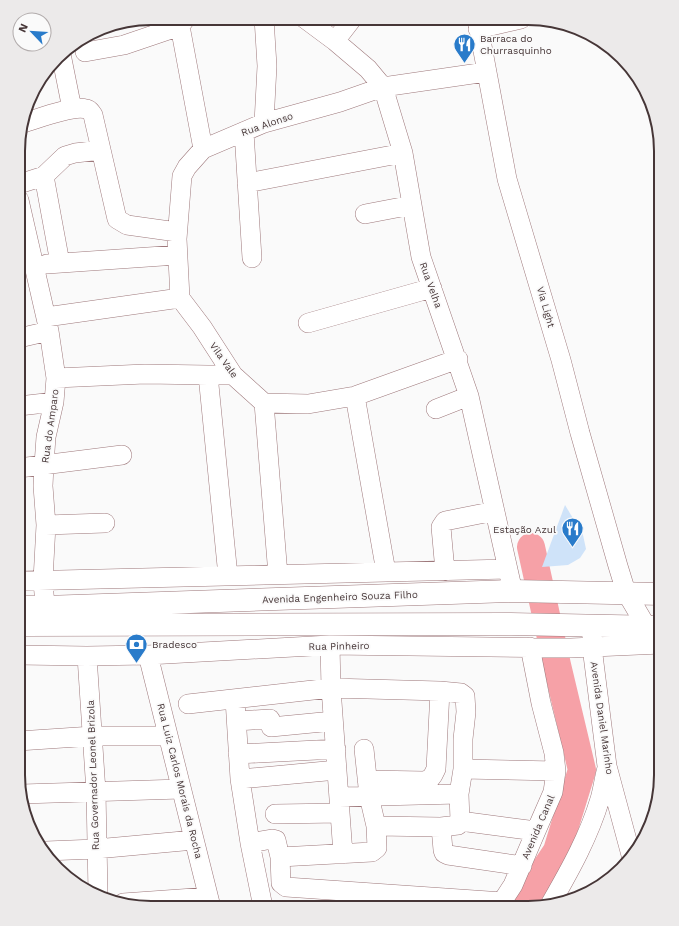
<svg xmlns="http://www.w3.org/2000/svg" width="679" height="926" viewBox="0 0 679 926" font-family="'Work Sans',sans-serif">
	<rect width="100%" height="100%" fill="#fafafa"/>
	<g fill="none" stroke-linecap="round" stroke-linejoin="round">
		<path stroke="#f6a1a7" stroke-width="28" d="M519,908L557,851L582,770L557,665L531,547"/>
	</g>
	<path fill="#cfe3f9" d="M565,505L583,535L586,549L580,558L568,565L542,567Z"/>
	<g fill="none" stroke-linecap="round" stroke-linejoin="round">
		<defs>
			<path id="minor" d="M264,18L267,66L264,123
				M304,18L335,41L368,69L383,87L403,153L421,257L469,396L511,583
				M477,19L507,179L561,360L580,433L618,566L626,592L646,626
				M180,26L203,149
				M478,29L521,19
				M335,41L352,19
				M85,52L124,45L180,26L186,18
				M61,54L72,109
				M23,123C37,119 73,105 86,109C89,109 91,112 93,115L117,219L127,225L177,232
				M244,132L252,258
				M247,183L403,153
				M19,184L44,176
				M19,200L49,331L56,378L54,402L46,437L44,465L43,486L46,525L43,580L45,607
				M365,214L412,205
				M60,263L44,176L65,156L75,153L101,150
				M47,264L177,255
				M180,298L177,239L182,176L187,167L203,149L264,123L340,102L383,87L486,72
				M180,298L202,327L233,375L264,403L308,404L355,396L458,359
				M46,317L180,298
				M308,323L432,288
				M19,338L49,331
				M56,378L145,374L208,375
				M355,396L386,572
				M264,403L278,575
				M19,406L54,402
				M436,409L469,396
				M19,468L122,455
				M46,525L105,523
				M445,571L441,527L445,521L495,511
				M228,576L208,375H233
				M18,581L508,569
				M592,635V647L607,766L631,855
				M330,645L331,688L343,854
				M18,655L87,656L148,655L330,645L571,648L661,644
				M148,655L211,907
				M87,656L96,792L98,893
				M235,699L240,779L250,843L263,907
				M188,704L331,688L440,691L461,693L465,696L466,712L463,739V769L459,794L460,821L458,825L441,827L376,826L369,796L364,749
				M237,721L270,719
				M271,727L333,721
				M18,741L93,736H168
				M238,754L336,749
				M463,769L556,771
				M240,779L337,770
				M367,780L424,781L430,779L433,775L436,769L440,691
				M22,794L181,789
				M339,797L459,794
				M275,814L340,813
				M460,821L536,831
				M441,827L443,850L444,853L448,855L522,866
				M250,843L272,839L276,840L280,857L281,883L286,887L503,902
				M46,851L96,849L194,840
				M280,857L372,852L377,848L376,826
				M123,903L208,897
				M551,903C570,870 589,836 600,799C603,789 604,778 607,768
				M498,908L513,885L536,831L553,792L556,771L554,753L541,703L530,647"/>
			<path id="major" d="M18,607H45L513,591L661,594
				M18,625L511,624L661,627"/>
		</defs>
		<use href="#minor" stroke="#9e787b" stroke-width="20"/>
		<use href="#major" stroke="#9e787b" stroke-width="23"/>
		<path stroke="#9c9394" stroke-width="2.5" stroke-dasharray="2 3" stroke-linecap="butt" d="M522,902L533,907"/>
		<use href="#minor" stroke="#fff" stroke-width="19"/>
		<use href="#major" stroke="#fff" stroke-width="22"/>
	</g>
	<defs>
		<symbol id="restaurant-pin" viewBox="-11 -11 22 30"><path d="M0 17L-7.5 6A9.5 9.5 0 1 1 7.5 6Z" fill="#297bca" stroke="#fafafa"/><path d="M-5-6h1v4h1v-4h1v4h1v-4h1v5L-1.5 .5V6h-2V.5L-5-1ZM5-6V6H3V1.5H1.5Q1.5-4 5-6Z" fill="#fff"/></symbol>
		<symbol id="bank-pin" viewBox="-11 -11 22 30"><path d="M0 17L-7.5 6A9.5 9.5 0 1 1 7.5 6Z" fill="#297bca" stroke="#fafafa"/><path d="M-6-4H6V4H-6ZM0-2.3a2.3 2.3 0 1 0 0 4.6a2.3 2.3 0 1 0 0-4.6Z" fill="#fff"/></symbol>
	</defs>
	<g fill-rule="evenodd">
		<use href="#restaurant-pin" x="452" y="32" width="25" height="34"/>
		<use href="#restaurant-pin" x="560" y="516" width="25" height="34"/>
		<use href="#bank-pin" x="124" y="632" width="25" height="34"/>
	</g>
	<g text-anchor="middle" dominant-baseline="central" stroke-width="3.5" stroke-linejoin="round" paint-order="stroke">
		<g font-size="10" fill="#463637" stroke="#fafafa" text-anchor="start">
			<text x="480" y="38">Barraca do<tspan x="480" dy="12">Churrasquinho</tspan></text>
			<text x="556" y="529" text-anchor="end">Estação Azul</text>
			<text x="152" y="644">Bradesco</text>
		</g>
		<g font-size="10" fill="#463637" stroke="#fafafa">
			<text transform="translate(267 124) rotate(-19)">Rua Alonso</text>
			<text transform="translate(431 285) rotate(70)">Rua Velha</text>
			<text transform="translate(546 307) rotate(74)">Via Light</text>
			<text transform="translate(224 360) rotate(55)">Vila Vale</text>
			<text transform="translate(50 426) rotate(-82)">Rua do Amparo</text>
			<text transform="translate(340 597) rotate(-2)">Avenida Engenheiro Souza Filho</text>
			<text transform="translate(339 646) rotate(-1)">Rua Pinheiro</text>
			<text transform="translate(602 718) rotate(82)">Avenida Daniel Marinho</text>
			<text transform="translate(93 775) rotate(-92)">Rua Governador Leonel Brizola</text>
			<text transform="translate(180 781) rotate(76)">Rua Luiz Carlos Morais da Rocha</text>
			<text transform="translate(538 827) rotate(-67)">Avenida Canal</text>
		</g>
	</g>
	<path d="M0 0H679V926H0ZM151 25H528A126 126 0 0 1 654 151V775A126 126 0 0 1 528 901H151A126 126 0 0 1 25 775V151A126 126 0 0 1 151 25Z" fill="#eceaea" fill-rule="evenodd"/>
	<path fill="none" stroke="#463637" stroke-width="2" d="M151 25H528A126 126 0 0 1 654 151V775A126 126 0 0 1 528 901H151A126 126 0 0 1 25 775V151A126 126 0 0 1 151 25Z"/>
	<g transform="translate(32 32) rotate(295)"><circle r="19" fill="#fafafa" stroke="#b2acac"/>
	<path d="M0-3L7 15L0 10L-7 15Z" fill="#297bca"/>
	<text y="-6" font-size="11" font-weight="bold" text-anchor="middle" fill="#463637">N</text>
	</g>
</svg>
